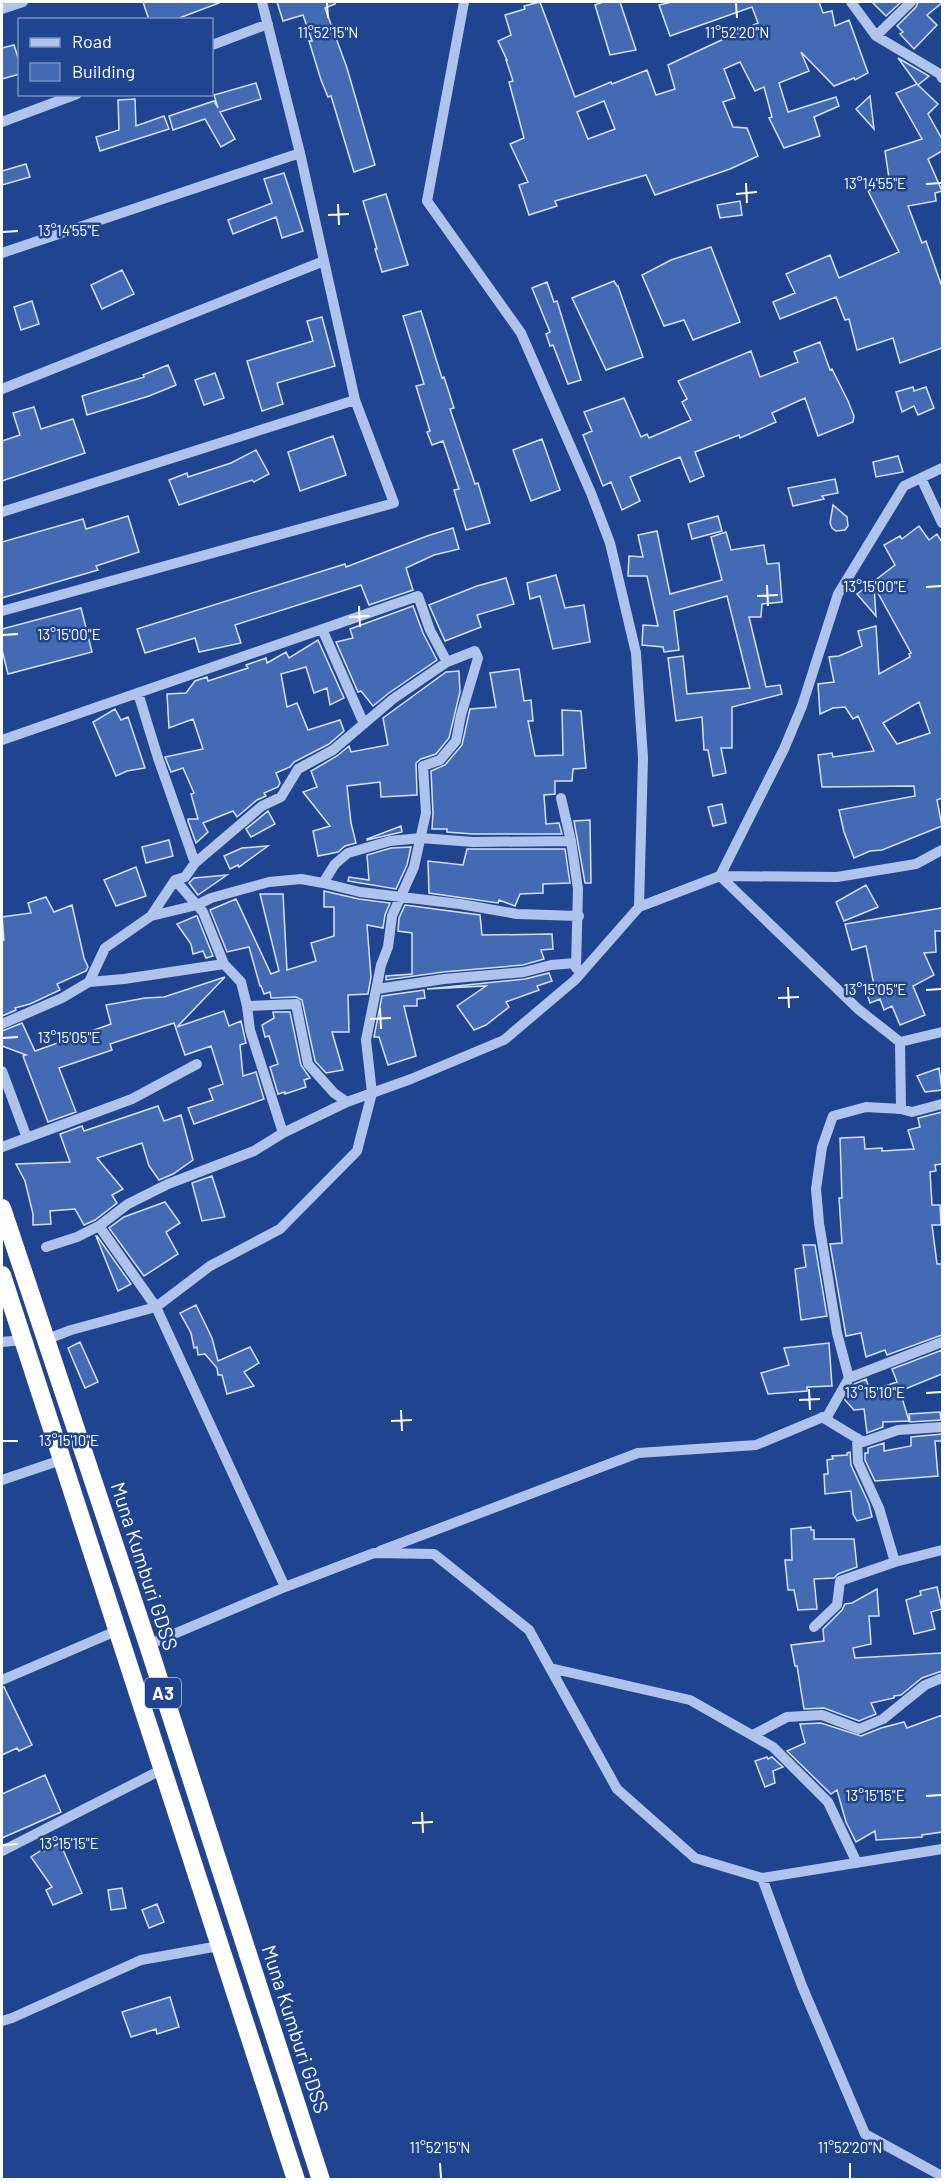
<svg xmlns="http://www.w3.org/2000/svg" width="944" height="2181" viewBox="0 0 944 2181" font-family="Barlow,sans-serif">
	<rect width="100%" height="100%" fill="#20448f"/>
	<path fill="#456ab4" stroke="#d5e1f9" stroke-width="1.5" fill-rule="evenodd" d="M143,2H219V3L174,20H149Z
		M277,2H335V4L325,8L347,68L375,165L354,172L331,96L328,97L321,80L309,41H312L303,15L283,21Z
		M540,2L575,97L611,82L612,84L647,70L656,95L675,89L668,65L758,23L752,7L670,36L659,5L672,2H819L823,13L832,11L835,26L849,20L868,73L855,80L854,78L834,86L801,52L809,71L779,83L788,112L836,97L839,106L814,117L820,136L784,148L769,118L772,117L764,87L755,91L740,62L724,69L735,98L723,102L733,127L747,128L758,156L730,169L655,195L646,175L555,201L557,206L529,215L519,185L528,182L510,144L524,138L509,82L513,81L506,60H507L498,41L511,35L505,15L525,9L524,6ZM604,101L615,129L588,139L577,112Z
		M603,2H620L636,50L610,55L595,5Z
		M872,2H901L886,16Z
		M918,2H942V3L927,15L937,25L914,49L900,34L903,32L897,26L916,7Z
		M14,45L20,64V74L2,79V48Z
		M898,58L929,76L918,85L938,104L928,114L942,139V151L928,159L942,191L935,193L936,201L908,206L922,243L926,241L942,287V348L900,363L893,338L857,350L849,319L845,320L836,297L780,319L773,302L795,293L786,274L830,255L839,278L899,252L868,191L878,186L890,185L885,151L922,139L896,93L917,84Z
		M256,83L261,99L220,112L235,139L221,147L205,119L173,130L169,116L214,101L218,108L214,95Z
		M870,96L874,129L856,109Z
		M135,99L136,126L164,116L169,129L100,151L96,137L119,130L118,100Z
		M26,164L30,177L2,185V171Z
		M284,173L303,231L282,238L276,217L233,234L228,220L272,203L264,179Z
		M386,194L408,265L382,272L375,249H377L363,201Z
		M740,201L742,215L720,218L717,205Z
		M711,247L740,322L693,340L684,320L664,326L642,275L671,260Z
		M122,270L134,294L102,309L91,285Z
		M614,281L617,286H618L643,357L606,370L572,298Z
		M547,282L554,302L557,301L581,380L568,384L553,345L550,346L546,334L550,332L532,288Z
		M32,301L39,324L21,330L14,307Z
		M421,311L442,378L444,377L454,408L450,409L475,484L478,483L490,523L466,530L454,490L459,489L443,441L432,445L427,432L430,431L416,386L424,384L403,316Z
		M322,317L335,366L277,383L283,404L262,411L247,361L313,341L307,321Z
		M820,342L830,370L832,369L848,401L854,416L853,422L818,436L805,398L772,413L776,422L740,438L739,435L695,452L704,476L690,482L680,457L630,477L640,501L622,510L611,482L603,486L583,435L592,431L584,412L624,398L641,437L647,434L649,438L691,420L682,402L687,399L678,381L751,351L760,377L798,362L794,352Z
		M168,365L176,385L149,396L87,415L82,396L144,377L143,375Z
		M215,373L224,398L204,405L195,380Z
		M913,387L914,391L926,387L934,408L918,415L914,406L902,412L896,392Z
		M34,407L41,429L73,419L85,453L2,481V441L20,435L13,413Z
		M333,436L346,475L300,491L288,452Z
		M542,439L560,490L531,501L513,450Z
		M256,450L269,474L254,482L252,480L179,505L169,480L187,473L188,477L231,463Z
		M898,456L903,472L876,477L873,462Z
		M835,479L838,493L822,496L824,499L793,506L788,488Z
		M833,505L847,517L848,526L845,530L836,531L832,528L830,523Z
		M128,516L139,552L96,566L98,570L2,598V542L83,519L86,529Z
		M718,516L722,531L692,539L688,524Z
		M919,526L929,540L937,534L942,542V798L937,800L942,826L882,850L870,851L854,858L844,832L839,810L915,796L914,786L822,787L818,755L832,753L833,757L874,751L858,716L853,719L845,707L833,708L820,714L818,684L834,682L829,657L839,656L862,646L858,631L876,626L879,674L910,657L909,654L911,653L874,586L876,616L857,594L895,565L884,545L900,536L902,539ZM919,702L930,733L897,744L883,723Z
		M453,528L459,549L434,555L406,568L413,590L369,605L361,585L235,625L241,643L199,652L195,638L145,653L137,629L345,564L346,567L427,536Z
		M657,531L670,594L722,580L711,537L726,532L731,550L764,545L767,564L779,563L782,602L762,604L761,617H749L766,687L780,685L782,694L732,707V748H721L726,773L713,776L708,750H704L702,717L676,721L668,658L683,656L687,694L750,688L727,596L674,611L679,650L664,652L663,647L642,645L643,625L658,626L647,576H628L629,556L643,557L638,535Z
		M556,575L565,608L584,605L590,642L553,649L540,596L530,599L527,583Z
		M506,578L514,604L477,615L481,627L445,641L429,605L477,586Z
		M413,606L423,633L437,660L389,693L373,706L361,691L358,692L336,642L353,638L350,629Z
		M81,608L92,652L8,674L2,650V629Z
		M318,640L344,698L330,705L327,688L314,693L306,667L281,674L287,707L297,703L308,730L340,720L344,731L329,744L294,762L290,767L276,773L280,783L278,787L264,793L266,796L257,800L237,817L233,811L203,823L208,832L196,843L188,821V819H198L191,794L194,793L183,768L171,772L165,757L203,749L193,719L169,728L167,694L186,693L195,681L207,677L208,681L248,668L246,665L266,658L267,663L286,652L289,658Z
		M519,669L524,701L531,700L533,721H528L535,756L563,755L562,710L581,711L586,768L573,769L572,781H555V794L544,795L546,824L559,823L562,834H473L447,832V829H432L433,813L431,771L445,765L462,745L470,709L496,707L490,673Z
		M459,671L460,692L449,738L436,754L421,759L416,763L417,795L381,797L380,782L347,786L351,823L356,843L345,846L338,852L318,856L313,831L330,826L303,792L317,787L311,771L337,756L349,746L351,752L388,745L383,718L446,672Z
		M115,709L121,720L128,717L145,768L127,771L116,776L93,722Z
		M722,804L726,823L713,826L708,807Z
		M268,811L275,824L251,837L246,829Z
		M590,820L591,883H585L574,821Z
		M401,826L402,832L367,840V839Z
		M169,840L173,856L146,863L142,847Z
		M268,846L239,867L238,865L230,869L224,856L242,848Z
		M411,847L407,865L396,889L348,881L349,877L369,880L367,855L391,848Z
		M467,849H565L570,883L543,884V893L520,894L515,906L499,900L498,903L429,893L428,861L463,865Z
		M136,867L146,896L116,906L104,880Z
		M227,875L198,895L189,883L194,878Z
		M866,885L878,907L844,921L836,902Z
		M324,891L359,899L390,903L385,915L383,928L367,925L371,977L368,994L348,995L349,1032H332L343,1070L326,1073L315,1061L302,1000L296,997L271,998L270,992L264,994L261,986H260L249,947L227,952L210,910L236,899L271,974L279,971L260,894H283L287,970L316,961L311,943L334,936V907H324Z
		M46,897L54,912L72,905L84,958L88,967L86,971L57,984L60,990L30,1004L15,1008L16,1010L2,1016V941L4,940L2,917L31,913L28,903Z
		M405,905L480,915L482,935L552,934L553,949L541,950L544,959L523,965L443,972L386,980V976L412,974V933L398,931L399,918Z
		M942,908V931H935L936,952L924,953L934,975L913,986L925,1015L900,1025L892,1006L884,1010L880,999L870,1003L865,988L874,985L866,946L852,950L845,924Z
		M196,916H197L213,956L206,958L203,951L193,954L191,944L177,924Z
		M549,973L552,981L537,986L539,990L506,1002L509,1007L486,1025L474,1030L457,1006L486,986L427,989L525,979Z
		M225,977L177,1027L224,1011L229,1026L241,1021L246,1043L240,1045L243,1076L256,1072L264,1099L194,1124L188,1108L213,1100L209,1089L223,1084L211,1046L185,1055L174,1023L110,1044L112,1050L59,1068L76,1112L48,1122L23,1056L26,1055L2,1046V1031L22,1023L35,1051L111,1024L106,1005L145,998L164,997Z
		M424,990L425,998L417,999V1006H404L416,1056L388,1065L379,1037H374L382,996Z
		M273,1012H290L301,1065L310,1078L304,1080L306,1087L285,1094V1092L278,1094L270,1067L278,1064L269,1036L265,1037L262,1025L274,1018Z
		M939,1068L942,1090L925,1092L917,1076Z
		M158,1106L164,1121L181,1115L193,1160L173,1174L159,1180L149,1166L142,1143L97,1158L123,1189L112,1195L117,1203L95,1220L84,1225L75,1209L50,1211L51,1224L33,1225V1214L25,1181L16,1164L70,1162L60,1134L82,1126L84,1131Z
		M942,1112V1164L935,1165L936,1171L930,1172L932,1205H940L941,1225H932L937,1264H942V1335L887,1355L885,1350L866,1357L861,1333L846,1336L830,1244L842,1243L839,1198H842L840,1138L864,1137L865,1149L882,1148V1151L914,1149L908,1130L920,1127L918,1118Z
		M212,1176L225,1217L202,1221L192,1183Z
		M165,1202L180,1223L166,1232L178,1254L144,1276L109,1228L124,1217Z
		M97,1236L131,1284L118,1291L96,1236Z
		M803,1245H815L827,1316L801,1320L795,1269L806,1267Z
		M196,1305L212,1338L218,1361L250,1347L259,1363L244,1372L254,1386L227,1394L222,1375H218L217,1368L205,1354L198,1355L197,1347L194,1348L191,1333L180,1313Z
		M80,1342L98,1382L85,1388L68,1348Z
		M829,1343L832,1386L807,1387V1391L768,1394L761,1373L789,1365L784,1348Z
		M942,1350V1374L900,1391L909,1421L883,1422V1427L867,1433L864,1409L854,1410L845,1400L854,1384L866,1379L870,1391L897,1382L892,1369Z
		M940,1412L941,1420L910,1422L909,1414Z
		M942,1434V1441H935L938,1476L875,1481L865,1460V1453H868V1448L884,1443V1451L911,1446V1437Z
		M850,1452L851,1465L869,1504L872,1517L857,1521L853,1514L851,1491L825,1494L824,1474H828L827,1460L833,1459L832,1456L847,1455V1453Z
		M811,1527V1530H814V1539H854L857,1567L838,1574L834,1578L814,1579L817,1609L798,1610L794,1590H788L785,1560H792L791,1529Z
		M937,1587L942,1609L931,1612L935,1629L914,1634L906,1600L921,1595L920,1591Z
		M877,1589L879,1616H869L871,1644L853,1648L855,1658L942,1653V1671L922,1678L901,1695L894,1696V1698L871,1703L876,1714L859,1721L824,1708L804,1709L797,1666H795L791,1645L824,1641L823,1629L842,1610L845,1604L852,1603Z
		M2,1687H4L32,1745L19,1751L17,1748L2,1755Z
		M942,1715V1832L922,1835V1837L876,1840L875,1831L856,1842L846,1822L837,1790L831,1794L787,1751L805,1743L800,1724L821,1723L861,1736L881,1728L904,1722L907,1728Z
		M767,1757L768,1759L772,1757L783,1767L773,1771L775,1783L765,1787L755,1761Z
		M45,1775L61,1812L2,1838V1794Z
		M60,1843L82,1893L53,1905L46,1890L52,1887L31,1857L43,1849L44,1851Z
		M122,1888L126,1908L111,1910L108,1890Z
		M157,1904L164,1922L149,1928L142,1910Z
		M170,1997L179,2027L157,2034L156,2029L131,2037L122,2012Z"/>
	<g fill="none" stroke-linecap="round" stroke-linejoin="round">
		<path stroke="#afc4ed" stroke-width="10" d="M464,2L427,201L521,333L591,493L610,543L636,653L643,758L639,907
			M851,2L876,36L940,74L942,78
			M2,9L23,2
			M876,36L911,2
			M212,45L268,24
			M2,122L77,94
			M2,253L300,153
			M2,389L324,261
			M921,478L942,523
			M2,512L355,400
			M2,611L394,503L355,400L300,153L262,2
			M322,629L364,724
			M138,693L158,758L195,863
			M2,740L418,596L430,630L447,662
			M561,798L571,841L578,889L576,968
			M720,876L858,1009L900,1042
			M720,876L837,877L916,864L942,850
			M175,880L203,912L224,964L241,982L247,1006L250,1030L283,1133
			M323,883L360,892L460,904L517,914L579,916
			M151,916L175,880L185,877L195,863L262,806L281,797L298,769L333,750L393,699L447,662L475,651L478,658L461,715L456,741L440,760L423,766L426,813L414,867L392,916L388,947L381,965L366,1040L372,1093L357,1151L280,1229L210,1266L156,1307L285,1587
			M89,982L124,979L224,964
			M377,989L444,979L524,972L551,965L576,963
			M247,1006L296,1004L308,1064L334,1093L347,1102
			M2,1024L62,998L89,982L105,948L151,916L197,905L211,898L269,882L301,879L323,883L335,864L348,853L390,841L421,838L473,842L571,841
			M900,1042L942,1032
			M2,1071L27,1138
			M901,1109L912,1112L942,1104
			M2,1147L132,1099L197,1064
			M46,1247L77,1237L99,1226L128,1204L168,1184L254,1151L283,1133L347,1102L411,1079L504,1040L575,980L639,907L720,876L784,749L802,706L838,594L904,486L942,468
			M45,1340L71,1330L156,1307L99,1226
			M2,1342L22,1340
			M849,1378L837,1333L819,1223L816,1189L822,1147L833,1116L866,1107L901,1109L900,1042
			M822,1417L863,1442L898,1430L942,1427
			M857,1438L858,1462L879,1508L895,1562
			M2,1480L61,1460
			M380,1551L638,1453L756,1445L828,1415L849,1378L942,1342
			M814,1627L837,1605L840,1581L895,1562L942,1550
			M148,1645L285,1587L374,1553L434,1554L529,1630L617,1789L695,1858L762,1878L942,1849
			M550,1668L690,1700L773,1747L828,1802L857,1863
			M2,1680L116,1631
			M753,1735L787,1717L822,1715L859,1729L883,1719L925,1685L942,1678
			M2,1851L161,1770
			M762,1878L802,1986L865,2134L942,2176
			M2,2021L12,2018L141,1960L219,1946"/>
		<path stroke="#fff" stroke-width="18" d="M2,1208L148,1645L321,2180
			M2,1275L296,2180"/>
	</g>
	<path fill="none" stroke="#fff" stroke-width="2" d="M327,3L328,18M736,3L737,18M746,183L747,203M926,184L941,183M736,194L757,192M338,204L339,225M328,215L349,214M3,232L18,231M767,585L768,606M926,587L941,586M757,596L778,595M359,606L360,627M349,617L370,616M3,635L18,634M788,987L789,1008M926,990L941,989M778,998L799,997M380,1008L381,1029M370,1019L391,1018M3,1038L18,1037M809,1389L810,1410M926,1393L941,1392M799,1400L820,1399M401,1410L402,1431M391,1421L412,1420M3,1441H18M926,1796L941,1795M422,1812L423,1833M412,1823L433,1822M3,1845L18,1844M440,2163L441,2178M850,2163V2178"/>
	<g text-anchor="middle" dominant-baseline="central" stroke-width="5" stroke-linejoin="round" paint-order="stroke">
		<rect fill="#20448f" stroke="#bcc7dd" stroke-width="1.5" x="145" y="1678" width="36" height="30" rx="4.5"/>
		<g font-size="18" font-weight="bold" fill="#fff">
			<text x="163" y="1693">A3</text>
		</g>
		<g font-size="20" fill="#fff" stroke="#20448f">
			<text transform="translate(145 1566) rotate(72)">Muna Kumburi GDSS</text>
			<text transform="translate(296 2029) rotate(72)">Muna Kumburi GDSS</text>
		</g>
	</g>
	<g font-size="15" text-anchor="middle" fill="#fff" stroke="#20448f" stroke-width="5" stroke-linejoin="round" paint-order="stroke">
		<text x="328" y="38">11°52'15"N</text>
		<text x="737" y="38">11°52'20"N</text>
		<text x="875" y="189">13°14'55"E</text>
		<text x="69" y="236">13°14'55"E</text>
		<text x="875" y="592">13°15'00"E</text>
		<text x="69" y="640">13°15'00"E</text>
		<text x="875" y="995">13°15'05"E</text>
		<text x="69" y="1043">13°15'05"E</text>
		<text x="875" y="1398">13°15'10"E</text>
		<text x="69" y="1446">13°15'10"E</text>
		<text x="875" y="1801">13°15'15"E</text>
		<text x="69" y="1849">13°15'15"E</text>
		<text x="440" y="2153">11°52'15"N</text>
		<text x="850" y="2153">11°52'20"N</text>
	</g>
	<rect width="944" height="2181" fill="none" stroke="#ffffff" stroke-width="6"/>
	<rect x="18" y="18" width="195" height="78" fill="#20448f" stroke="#798fbc" stroke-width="1.5"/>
	<rect x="30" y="38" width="30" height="9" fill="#afc4ed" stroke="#798fbc" stroke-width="1.5"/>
	<text x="72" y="48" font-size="18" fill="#ffffff">Road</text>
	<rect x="30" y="63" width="30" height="18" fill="#456ab4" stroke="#798fbc" stroke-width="1.5"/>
	<text x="72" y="78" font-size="18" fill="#ffffff">Building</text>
</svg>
